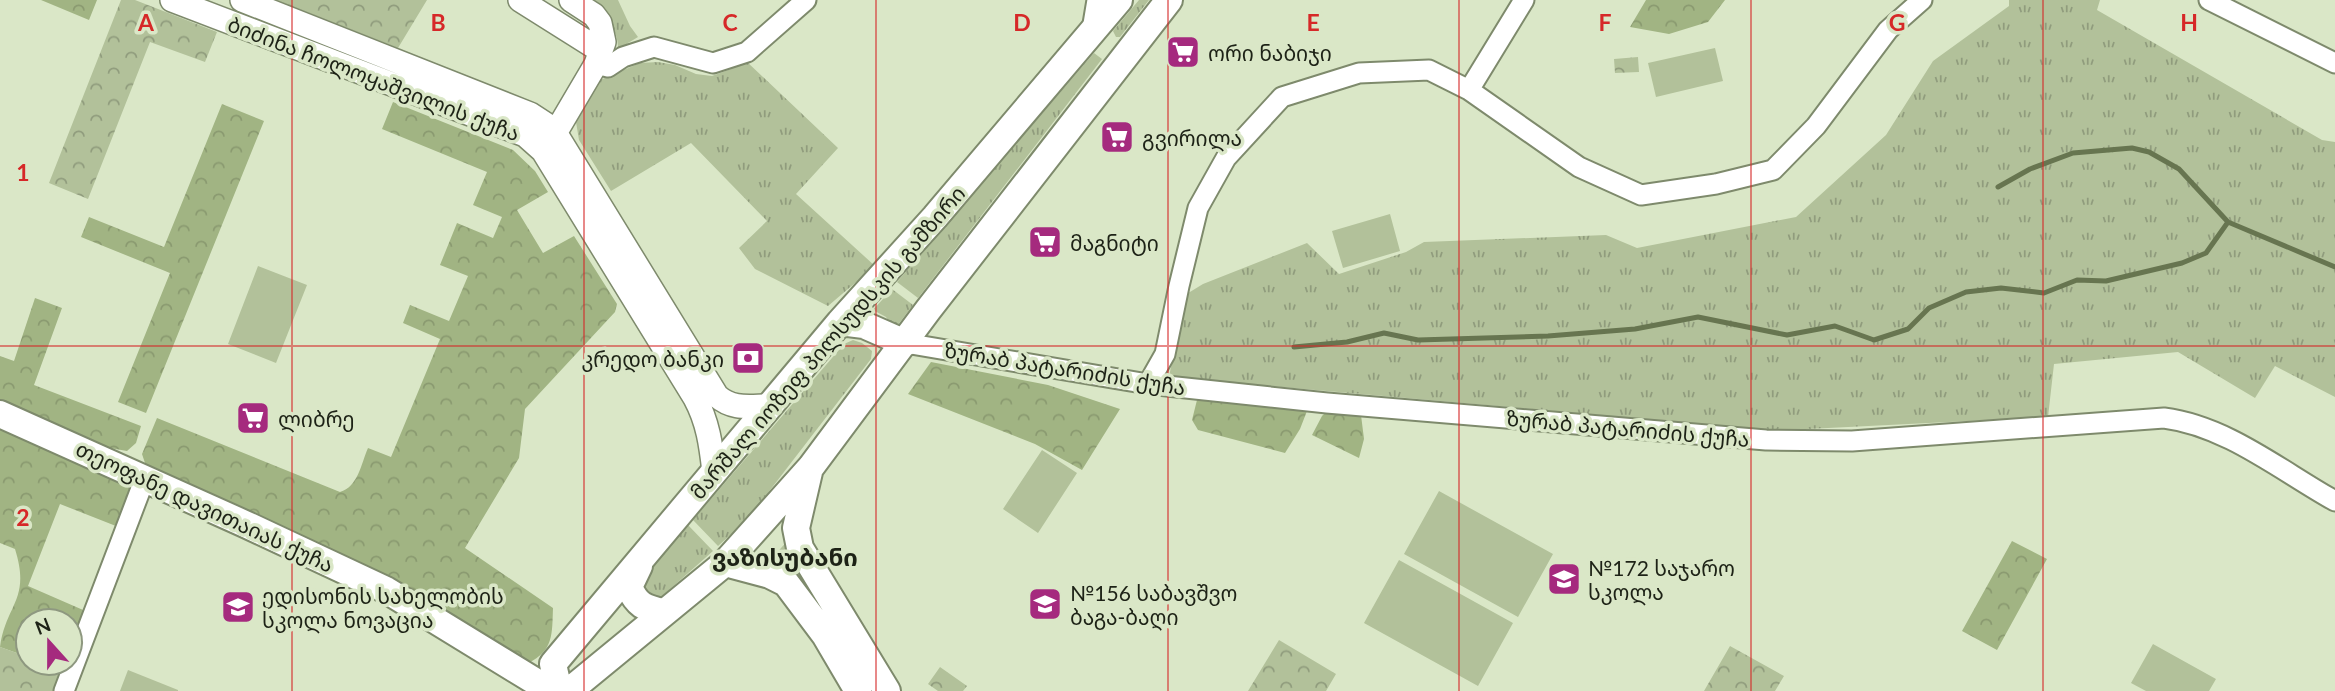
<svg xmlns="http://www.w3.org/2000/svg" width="2335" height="691" viewBox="0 0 2335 691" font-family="Lato,'Noto Sans Georgian',sans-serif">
	<defs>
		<pattern id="grass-tufts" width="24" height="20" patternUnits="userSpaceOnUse" patternTransform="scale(1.75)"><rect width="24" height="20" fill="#b2c19a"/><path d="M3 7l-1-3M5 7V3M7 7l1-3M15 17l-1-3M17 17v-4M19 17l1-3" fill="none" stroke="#909c7d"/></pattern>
		<pattern id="forest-crowns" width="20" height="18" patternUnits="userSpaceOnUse" patternTransform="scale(1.75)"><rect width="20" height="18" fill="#a1b483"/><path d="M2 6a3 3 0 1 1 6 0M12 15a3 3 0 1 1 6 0" fill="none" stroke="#8a9a70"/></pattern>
		<pattern id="park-crowns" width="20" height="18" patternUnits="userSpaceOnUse" patternTransform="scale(1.75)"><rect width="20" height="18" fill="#b2c19a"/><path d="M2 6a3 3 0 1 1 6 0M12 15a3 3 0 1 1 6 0" fill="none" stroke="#909c7d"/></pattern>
	</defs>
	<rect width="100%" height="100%" fill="#dae7c7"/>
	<path fill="url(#grass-tufts)" d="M585,0H618L630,26L638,37L628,43L618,54C620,27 604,15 585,0Z
		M1139,0H1149L1120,37H1116L1113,31Z
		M2009,0H2100L2097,10L2322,140L2335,142V397L2275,366L2255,398L2178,352L2054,364L2048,417L1748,432L1599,415L1169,377L1185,295L1203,284L1307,243L1339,274L1406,252L1424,242L1606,235L1637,248L1796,217L1886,135L1933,61L2009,6Z
		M1094,53L1102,59L918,298L897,282Z
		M745,60L838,148L796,194L875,266L828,306L755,269L739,248L767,221L691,143L611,191L579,140L576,122L600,80L640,63L658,62L675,65L696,74L712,76L731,69Z
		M892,289L913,305L894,330L886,317L873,310Z
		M853,340L862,343L872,351L871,359L747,520L718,546L693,520L844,344Z
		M688,525L713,551L660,598L653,601L646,598L640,580Z
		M790,538L817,597L813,599C802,582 791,568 772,558Z"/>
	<path fill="url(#forest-crowns)" d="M41,0H97L89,20Z
		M1646,0H1725L1708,22L1669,34L1630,27Z
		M393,102L513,150L535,171L548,192L517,210L543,253L574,236L617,304L615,312L525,409L519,458L465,548L553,608C552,633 554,651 528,663L152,470L145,463L142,454L157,418L340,492C358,487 361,464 368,448L391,457L440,339L403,323L410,305L449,321L468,276L440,265L457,223L493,238L502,217L473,205L487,172L382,129Z
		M222,104L264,121L146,413L118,402L170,273L81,237L89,217L164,247Z
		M35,298L62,308L34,385L141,426L136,443L127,451L87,444L0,403V356L14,361Z
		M931,362L1048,385L1120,409L1082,470L1035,444L908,394Z
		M1197,400L1307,411L1300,429L1285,453L1198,430L1192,420Z
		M1326,412L1361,415L1364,439L1359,458L1312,435L1322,416Z
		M0,427L136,486L121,528L60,504L28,586L90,613L69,672L44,663H70V621H28V657L0,647C6,604 31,600 15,549L0,543Z
		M2012,541L2047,559L1997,650L1962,631Z"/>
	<path fill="url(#park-crowns)" d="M121,0H135L217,32L205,62L150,42L88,199L49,183Z
		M276,0H427L398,48Z
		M1638,57L1639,72L1615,73L1614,59Z
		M1279,640L1336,674L1326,691H1248Z
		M1730,646L1784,676L1775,691H1704Z
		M0,647L28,657V663H44L69,672L62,691H0Z
		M940,667L967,686L963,691H938L928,684Z"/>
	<path fill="#b2c19a" d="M1715,48L1723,81L1656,97L1648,63Z
		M1390,214L1400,251L1343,268L1332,231Z
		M258,266L307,285L276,363L228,344Z
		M1042,450L1077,473L1038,533L1003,509Z
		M1439,491L1553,554L1518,617L1404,554Z
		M1399,560L1513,623L1478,686L1364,623Z
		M2153,644L2216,679L2209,691H2146L2131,683Z
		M128,670L178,690V691H120Z"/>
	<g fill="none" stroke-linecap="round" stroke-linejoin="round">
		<path stroke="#677550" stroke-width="5" d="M1998,187L2030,169L2073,153L2132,148L2149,152L2179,169L2228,222L2335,267
			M1294,347L1347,342L1384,333L1418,340L1548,336L1635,329L1698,317L1787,335L1835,326L1874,340L1908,329L1929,308L1966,292L2001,288L2044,293L2077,280L2106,281L2182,263L2206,253L2228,222"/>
		<defs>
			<path id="minor" d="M2209,0L2335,63
				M1092,30L1097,0
				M596,64L608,67L623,57L654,47L713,63L747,52L806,0
				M1469,90L1524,0
				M905,343L1148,384L1327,403L1766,440L1852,441L2164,418C2227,426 2281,471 2335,501
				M1148,384L1165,354L1179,286L1198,208L1226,158L1282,97L1359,73L1429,70L1469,90L1579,167L1641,195L1716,184L1773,170L1816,126L1888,30L1922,0
				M64,691L145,478"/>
			<path id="tertiary" d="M172,0L525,135L543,151L695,398C708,422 711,445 714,472
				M242,0L530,114L553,129L717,396C733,410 749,406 769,406
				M520,0L601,51
				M550,142L596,64L604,42L600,23L594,15L571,0"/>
			<path id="secondary" d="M840,322L864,325L905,343
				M0,414L245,524L386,590L551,691
				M809,472L796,528L800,548L887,691
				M725,563L770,575L786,583L825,635L858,691
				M639,566L629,587C637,605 644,608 663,612
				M559,691L553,664L840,322L935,217L1119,0
				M569,691L725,563L811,467L928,310L1169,0"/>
		</defs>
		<use href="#minor" stroke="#7e8a6c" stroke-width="23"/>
		<use href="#tertiary" stroke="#7e8a6c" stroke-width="26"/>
		<use href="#secondary" stroke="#7e8a6c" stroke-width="30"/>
		<use href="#minor" stroke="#fff" stroke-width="19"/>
		<use href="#tertiary" stroke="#fff" stroke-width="23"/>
		<use href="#secondary" stroke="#fff" stroke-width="26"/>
	</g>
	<path fill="none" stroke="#d62828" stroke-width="2" stroke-opacity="0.55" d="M292,0V691M584,0V691M876,0V691M1168,0V691M1459,0V691M1751,0V691M2043,0V691M0,346H2335"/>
	<defs>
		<symbol id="supermarket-square" viewBox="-11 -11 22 22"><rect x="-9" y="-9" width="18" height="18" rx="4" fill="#a52a7e" stroke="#dae7c7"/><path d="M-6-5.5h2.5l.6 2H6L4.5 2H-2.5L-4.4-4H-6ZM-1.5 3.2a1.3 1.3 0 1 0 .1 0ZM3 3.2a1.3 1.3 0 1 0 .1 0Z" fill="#fff"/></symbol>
		<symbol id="bank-square" viewBox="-11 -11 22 22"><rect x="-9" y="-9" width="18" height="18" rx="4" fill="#a52a7e" stroke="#dae7c7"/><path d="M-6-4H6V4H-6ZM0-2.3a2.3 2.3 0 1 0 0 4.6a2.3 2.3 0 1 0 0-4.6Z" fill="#fff"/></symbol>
		<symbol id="school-square" viewBox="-11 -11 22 22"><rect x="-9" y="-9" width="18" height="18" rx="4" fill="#a52a7e" stroke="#dae7c7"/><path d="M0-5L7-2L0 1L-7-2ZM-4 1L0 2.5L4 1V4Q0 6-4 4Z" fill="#fff"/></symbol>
	</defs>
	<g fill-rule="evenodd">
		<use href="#supermarket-square" x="1164" y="33" width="38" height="38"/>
		<use href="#supermarket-square" x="1098" y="118" width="38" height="38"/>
		<use href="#supermarket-square" x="1026" y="223" width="38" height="38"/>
		<use href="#bank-square" x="729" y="339" width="38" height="38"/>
		<use href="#supermarket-square" x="234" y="399" width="38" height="38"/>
		<use href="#school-square" x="1545" y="560" width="38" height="38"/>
		<use href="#school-square" x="1026" y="585" width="38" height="38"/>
		<use href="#school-square" x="219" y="588" width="38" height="38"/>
	</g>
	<g text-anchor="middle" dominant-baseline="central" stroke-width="7" stroke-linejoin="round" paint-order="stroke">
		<g font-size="21" fill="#1d2216" stroke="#dae7c7" text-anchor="start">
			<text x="1208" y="52">ორი ნაბიჯი</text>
			<text x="1142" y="137">გვირილა</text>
			<text x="1070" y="242">მაგნიტი</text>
			<text x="724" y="358" text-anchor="end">კრედო ბანკი</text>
			<text x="278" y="418">ლიბრე</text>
			<text x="1588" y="567">№172 საჯარო<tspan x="1588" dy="24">სკოლა</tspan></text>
			<text x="1070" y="592">№156 საბავშვო<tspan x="1070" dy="24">ბაგა-ბაღი</tspan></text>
			<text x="262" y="595">ედისონის სახელობის<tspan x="262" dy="24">სკოლა ნოვაცია</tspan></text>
		</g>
		<g font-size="21" fill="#1d2216" stroke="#dae7c7">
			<text transform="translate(374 78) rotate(21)">ბიძინა ჩოლოყაშვილის ქუჩა</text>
			<text transform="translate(827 342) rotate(-49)">მარშალ იოზეფ პილსუდსკის გამზირი</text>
			<text transform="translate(1065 368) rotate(9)">ზურაბ პატარიძის ქუჩა</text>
			<text transform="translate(1628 428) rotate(5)">ზურაბ პატარიძის ქუჩა</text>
			<text transform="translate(205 506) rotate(25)">თეოფანე დავითაიას ქუჩა</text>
		</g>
		<g font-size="24" font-weight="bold" fill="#1d2216" stroke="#dae7c7">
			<text x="785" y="556">ვაზისუბანი</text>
		</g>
	</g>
	<g font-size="23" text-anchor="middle" font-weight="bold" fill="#d62828" stroke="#dae7c7" stroke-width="7" stroke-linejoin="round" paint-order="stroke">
		<text x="146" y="31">A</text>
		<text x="438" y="31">B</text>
		<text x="730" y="31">C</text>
		<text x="1022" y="31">D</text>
		<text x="1313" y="31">E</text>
		<text x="1605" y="31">F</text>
		<text x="1897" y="31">G</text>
		<text x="2189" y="31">H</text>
		<text x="23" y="181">1</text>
		<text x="23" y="526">2</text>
	</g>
	<g transform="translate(49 642) rotate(339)"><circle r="33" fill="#dae7c7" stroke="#8e9880" stroke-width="2"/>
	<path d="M0-5L12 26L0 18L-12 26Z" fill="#a52a7e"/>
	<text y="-10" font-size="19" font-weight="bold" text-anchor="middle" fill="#1d2216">N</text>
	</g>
</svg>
